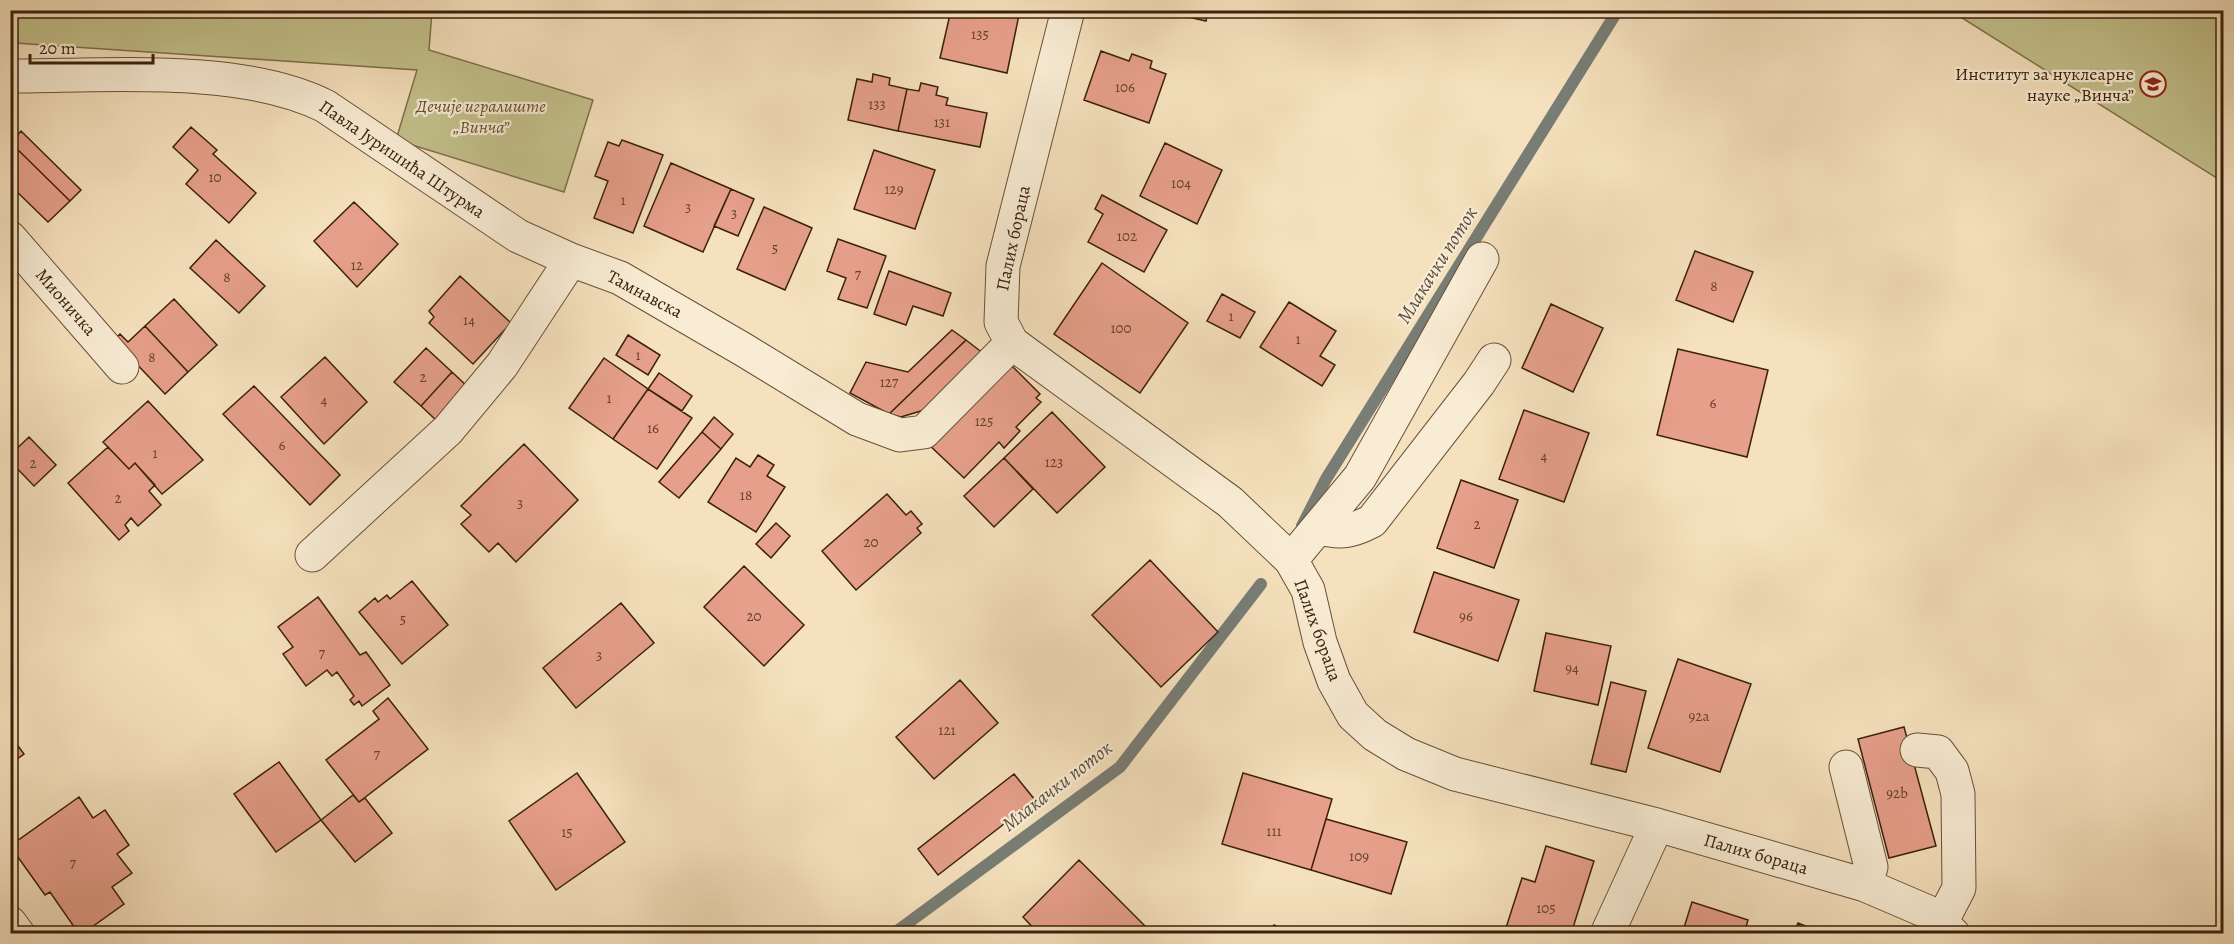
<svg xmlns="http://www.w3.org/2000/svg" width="2234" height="944" font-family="Alegreya,serif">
<rect width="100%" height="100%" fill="#f5e1bd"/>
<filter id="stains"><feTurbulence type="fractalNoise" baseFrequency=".00333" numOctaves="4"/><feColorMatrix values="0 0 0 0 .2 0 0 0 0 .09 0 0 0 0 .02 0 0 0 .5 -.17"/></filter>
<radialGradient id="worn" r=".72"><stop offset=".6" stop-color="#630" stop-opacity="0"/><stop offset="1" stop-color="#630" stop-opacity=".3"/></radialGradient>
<!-- green -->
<path fill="#c3c18c" stroke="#7f704c" stroke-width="1.5" d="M 18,11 L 432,11 L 429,50 L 593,100 L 564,192 L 396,140 L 417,70 L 15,43 Z
M 1951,11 L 2223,11 L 2223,173 L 2215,177 Z"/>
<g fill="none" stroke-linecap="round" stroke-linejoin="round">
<!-- stream -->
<path stroke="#787d75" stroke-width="12" d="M 1302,526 L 1326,479 L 1618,10
M 893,934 L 1120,767 L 1261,584"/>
</g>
<!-- building -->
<path fill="#e69f8a" stroke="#3b200b" stroke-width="1.5" d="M 951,10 L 1020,10 L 1007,73 L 940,58 Z
M 1158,10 L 1208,10 L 1206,21 Z
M 1101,51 L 1129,61 L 1132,54 L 1152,61 L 1150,68 L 1166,74 L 1149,123 L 1084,100 Z
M 873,74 L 890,78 L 889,85 L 907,89 L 898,131 L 848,120 L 857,79 L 872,82 Z
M 921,83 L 938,87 L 936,95 L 948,98 L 946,105 L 987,113 L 980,147 L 898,131 L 907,89 L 919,91 Z
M 191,127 L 217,150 L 213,154 L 256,193 L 229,223 L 186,184 L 198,170 L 173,147 Z
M 21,131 L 81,190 L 70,201 L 11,143 Z
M 622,140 L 663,155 L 633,233 L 594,218 L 608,181 L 595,176 L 608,142 L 619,146 Z
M 11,143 L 70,201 L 48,222 L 10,185 Z
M 1165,143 L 1222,170 L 1197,224 L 1140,196 Z
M 874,150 L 935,170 L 915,229 L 854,209 Z
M 671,163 L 731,189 L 703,252 L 644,226 Z
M 731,189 L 754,199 L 738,236 L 714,226 Z
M 1102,195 L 1167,230 L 1144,272 L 1088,242 L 1103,214 L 1095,209 Z
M 354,202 L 398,244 L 357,287 L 314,241 Z
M 764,207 L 812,228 L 785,290 L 737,269 Z
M 838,239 L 886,256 L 867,308 L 838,299 L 846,278 L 827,271 Z
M 216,240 L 265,286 L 239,313 L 190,268 Z
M 1695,251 L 1753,272 L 1733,322 L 1676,300 Z
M 1102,263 L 1188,323 L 1140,393 L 1054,334 Z
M 889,271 L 951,293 L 943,316 L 913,306 L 906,325 L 874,314 Z
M 460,276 L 511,323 L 473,364 L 429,323 L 434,317 L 429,311 Z
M 1222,294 L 1255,312 L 1240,338 L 1207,321 Z
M 174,299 L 217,345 L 188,372 L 145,326 Z
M 1289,302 L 1336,331 L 1320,356 L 1335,365 L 1322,386 L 1260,347 Z
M 1551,304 L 1603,328 L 1573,392 L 1522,368 Z
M 145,326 L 188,372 L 165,394 L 114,340 L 120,334 L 128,342 Z
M 952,330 L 966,340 L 889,414 L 850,393 L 866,362 L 908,372 Z
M 628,335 L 660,355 L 648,375 L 616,355 Z
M 966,340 L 984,354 L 924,410 L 901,417 L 889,414 Z
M 426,348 L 452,372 L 421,406 L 394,382 Z
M 1678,349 L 1768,370 L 1747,457 L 1657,435 Z
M 325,357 L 367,402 L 324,444 L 281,397 Z
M 604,358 L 648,389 L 613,439 L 569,408 Z
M 1006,360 L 1040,394 L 1036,398 L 1041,402 L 1016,427 L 1020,431 L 1004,448 L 999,442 L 964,478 L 926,442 Z
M 452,372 L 469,388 L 438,422 L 421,406 Z
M 659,373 L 692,396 L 682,411 L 648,389 Z
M 254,386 L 340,475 L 310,505 L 223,414 Z
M 648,389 L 692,418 L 657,469 L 613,439 Z
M 148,401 L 203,460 L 162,494 L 135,463 L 129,469 L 103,442 Z
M 1524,410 L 1589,433 L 1564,502 L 1499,479 Z
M 1052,412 L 1105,467 L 1057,513 L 1004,458 Z
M 714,417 L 733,434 L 721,449 L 702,432 Z
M 702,432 L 721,449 L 679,498 L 659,482 Z
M 29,437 L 56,465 L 34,486 L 10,461 L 10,455 Z
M 524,444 L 578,500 L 516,562 L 498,543 L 489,552 L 461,524 L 471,515 L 461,506 Z
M 108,447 L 129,469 L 135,463 L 155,485 L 149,491 L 161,505 L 138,526 L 131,518 L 125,525 L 129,531 L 119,540 L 68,483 Z
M 758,455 L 774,465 L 767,476 L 785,487 L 756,532 L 708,502 L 736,458 L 750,467 Z
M 1004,458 L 1033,489 L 994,527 L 964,496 Z
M 1461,480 L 1518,500 L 1494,568 L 1437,548 Z
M 887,494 L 906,515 L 911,511 L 922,524 L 917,528 L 921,533 L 856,590 L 822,551 Z
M 776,523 L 790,536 L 771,558 L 756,544 Z
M 1150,560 L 1218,632 L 1161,687 L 1092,615 Z
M 744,566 L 804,625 L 764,666 L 704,607 Z
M 1434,572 L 1519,600 L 1498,661 L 1414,632 Z
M 412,581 L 448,625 L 402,664 L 359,612 L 375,598 L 378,602 L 387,595 L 390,599 Z
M 318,597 L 360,655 L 366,652 L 390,685 L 362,706 L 359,701 L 354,705 L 350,700 L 354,696 L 337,672 L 332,676 L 327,670 L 306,686 L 283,654 L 293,647 L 278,627 Z
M 621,603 L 654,643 L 576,708 L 543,668 Z
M 1546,633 L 1611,646 L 1598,705 L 1534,691 Z
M 1678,659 L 1751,684 L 1720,772 L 1648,748 Z
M 960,680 L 998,723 L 934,779 L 896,737 Z
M 1611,682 L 1646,691 L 1626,772 L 1591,764 Z
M 388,698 L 428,749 L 359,802 L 326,760 L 379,719 L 373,711 Z
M 1904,727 L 1936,846 L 1889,858 L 1858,739 Z
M 10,735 L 24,754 L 10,764 Z
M 279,762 L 321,820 L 276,852 L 234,794 Z
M 577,773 L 625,842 L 556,890 L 509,821 Z
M 1243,773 L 1332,799 L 1311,870 L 1222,844 Z
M 1014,774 L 1035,800 L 938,875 L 918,849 Z
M 353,795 L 359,802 L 365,798 L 392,833 L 355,862 L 321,820 Z
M 79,797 L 93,818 L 105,810 L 129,845 L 117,854 L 132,873 L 112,887 L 124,904 L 82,934 L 79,934 L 50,892 L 45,895 L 10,846 Z
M 1326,819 L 1407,842 L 1391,894 L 1311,870 Z
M 1546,846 L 1594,861 L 1571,934 L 1504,934 L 1522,878 L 1535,882 Z
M 1079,860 L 1146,927 L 1140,934 L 1039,934 L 1023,917 Z
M 1692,902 L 1748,920 L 1744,934 L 1682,934 Z
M 1798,923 L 1825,934 L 1794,934 Z
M 1274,925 L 1288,934 L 1269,934 Z"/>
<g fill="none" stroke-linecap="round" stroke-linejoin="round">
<!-- minor casing -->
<g stroke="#6a5038" stroke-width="35">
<path id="minor" d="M 1068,10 L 1003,266 L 1001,322 L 1012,343 L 1230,502 L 1291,560 L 1308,590 L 1320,642 L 1334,681 L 1353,715 L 1375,735 L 1406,754 L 1455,774 L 1657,825 L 1865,885 L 1928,912 L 1953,934
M 10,76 C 104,76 242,64 325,106 L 518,236 L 571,260
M 10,238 L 122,367
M 1321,528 C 1341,534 1353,531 1372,521 L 1479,383 L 1494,360
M 312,555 L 448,430 L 502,365 L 571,260 L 620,278 L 744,350 L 857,419 L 900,435 L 924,432 L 1012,343
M 1291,560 L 1360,477 L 1482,259
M 1917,750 L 1938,752 L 1952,771 L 1958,794 L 1959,888 L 1942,921
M 1846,767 L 1871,867 L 1865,885
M 10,923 L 18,934
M 1607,934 L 1657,825"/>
</g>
<!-- minor -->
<use href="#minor" stroke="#f8ecd4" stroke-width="33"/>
</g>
<!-- icons -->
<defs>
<g id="university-ring" transform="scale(1.35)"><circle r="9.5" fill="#f8ecd4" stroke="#8f2418" stroke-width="1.5"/><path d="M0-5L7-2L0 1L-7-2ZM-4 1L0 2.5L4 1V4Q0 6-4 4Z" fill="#8f2418"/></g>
</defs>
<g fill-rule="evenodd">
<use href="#university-ring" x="2153" y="84"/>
</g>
<g text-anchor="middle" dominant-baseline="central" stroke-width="4.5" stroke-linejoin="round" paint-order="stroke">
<!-- number labels -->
<g font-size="15" fill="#66402b">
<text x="980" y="34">135</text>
<text x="1125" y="87">106</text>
<text x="877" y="104">133</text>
<text x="942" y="122">131</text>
<text x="215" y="177">10</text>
<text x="1181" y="183">104</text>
<text x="894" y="189">129</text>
<text x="623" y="200">1</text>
<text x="688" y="207">3</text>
<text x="734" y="213">3</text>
<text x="1127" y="236">102</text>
<text x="775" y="248">5</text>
<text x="357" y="265">12</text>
<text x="858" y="274">7</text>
<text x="227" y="277">8</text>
<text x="1714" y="286">8</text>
<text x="1231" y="316">1</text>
<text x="469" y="320">14</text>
<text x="1121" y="328">100</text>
<text x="1298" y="339">1</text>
<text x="638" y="355">1</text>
<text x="152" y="357">8</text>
<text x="423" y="377">2</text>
<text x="889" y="382">127</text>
<text x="609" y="398">1</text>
<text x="324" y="400">4</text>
<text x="1713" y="403">6</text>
<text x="984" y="421">125</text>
<text x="653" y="428">16</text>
<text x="282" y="445">6</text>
<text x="155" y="453">1</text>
<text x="1544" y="456">4</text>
<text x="1054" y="462">123</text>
<text x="33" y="463">2</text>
<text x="746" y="495">18</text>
<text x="118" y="498">2</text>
<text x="520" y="503">3</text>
<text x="1477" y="524">2</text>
<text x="871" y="542">20</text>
<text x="754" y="616">20</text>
<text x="1466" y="616">96</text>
<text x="403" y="619">5</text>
<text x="322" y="653">7</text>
<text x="599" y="655">3</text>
<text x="1572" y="668">94</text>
<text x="1699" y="716">92a</text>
<text x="947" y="730">121</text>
<text x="377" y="754">7</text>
<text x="1897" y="793">92b</text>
<text x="1274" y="831">111</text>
<text x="567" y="832">15</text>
<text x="1359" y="856">109</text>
<text x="73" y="863">7</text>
<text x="1546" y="908">105</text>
</g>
<!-- poi labels -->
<g font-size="18" fill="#3b200b" stroke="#f8ecd4" text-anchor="end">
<text x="2134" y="74">Институт за нуклеарне<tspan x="2134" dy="21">науке „Винча”</tspan></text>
</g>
<!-- park labels -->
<g font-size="18" font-style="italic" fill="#645032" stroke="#f8ecd4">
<text x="481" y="106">Дечије игралиште<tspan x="481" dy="21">„Винча”</tspan></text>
</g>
<!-- street labels -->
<g font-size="18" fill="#3b200b" stroke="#f8ecd4">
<text transform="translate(402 159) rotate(34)">Павла Јуришића Штурма</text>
<text transform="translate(1013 238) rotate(-78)">Палих бораца</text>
<text transform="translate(645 294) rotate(28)">Тамнавска</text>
<text transform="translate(66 302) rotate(49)">Мионичка</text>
<text transform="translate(1318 630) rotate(70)">Палих бораца</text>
<text transform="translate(1756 854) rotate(16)">Палих бораца</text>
</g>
<!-- water labels -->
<g font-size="20" font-style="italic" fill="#594e40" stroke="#f8ecd4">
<text transform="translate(1437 265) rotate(-58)">Млакачки поток</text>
<text transform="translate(1057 786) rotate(-38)">Млакачки поток</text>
</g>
</g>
<!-- margin -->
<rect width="2234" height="944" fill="none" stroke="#f5e1bd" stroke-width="36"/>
<rect x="12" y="12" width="2210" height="920" fill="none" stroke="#3b200b" stroke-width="3"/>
<rect x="18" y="18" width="2198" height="908" fill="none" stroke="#3b200b" stroke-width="1.5"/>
<!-- scale -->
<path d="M30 54v9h123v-9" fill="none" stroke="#3b200b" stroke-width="3"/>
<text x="39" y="54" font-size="18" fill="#3b200b" stroke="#f8ecd4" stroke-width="4.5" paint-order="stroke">20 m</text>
<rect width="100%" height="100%" filter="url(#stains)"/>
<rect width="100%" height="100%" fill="url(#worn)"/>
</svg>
